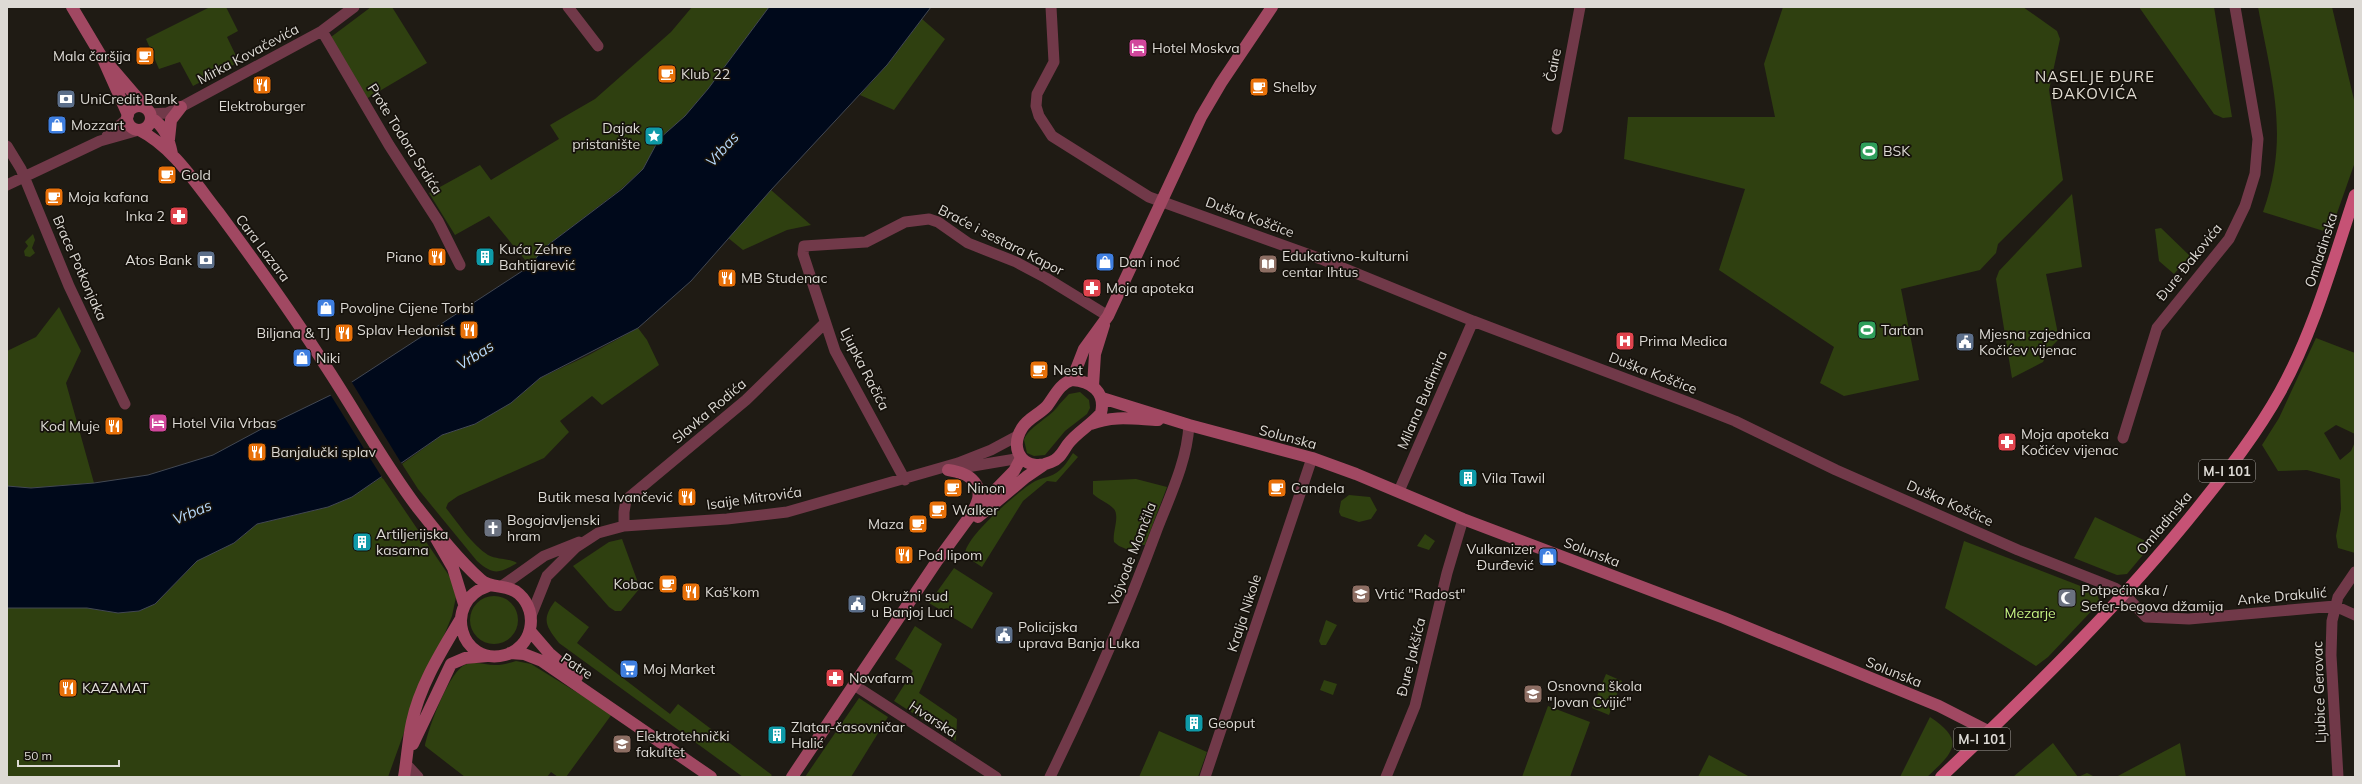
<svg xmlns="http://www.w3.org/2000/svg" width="2362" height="784" font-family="Mulish,sans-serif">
<rect width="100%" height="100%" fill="#1f1b14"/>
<!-- green -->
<path fill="#2f4010" d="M 210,7 L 226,7 L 238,31 L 227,37 L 239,62 L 193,86 L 180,62 L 159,69 L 146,39 Z
M 371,7 L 392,7 L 427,63 L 366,99 L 331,37 Z
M 692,7 L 769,7 L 708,89 L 685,116 L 659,139 L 643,169 L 621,189 L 544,248 L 530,266 L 489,216 L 455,235 L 429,193 L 480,165 L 491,180 L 559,139 L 550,125 L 595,99 L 671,32 Z
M 1783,7 L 2023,7 L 2057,31 L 2060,39 L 2049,90 L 2063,180 L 1998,244 L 1996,253 L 1980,270 L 1901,289 L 1919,380 L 1844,396 L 1820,383 L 1834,347 L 1719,270 L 1745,189 L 1624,159 L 1628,117 L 1775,117 L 1764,64 Z
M 2139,7 L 2214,7 L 2232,117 L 2223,118 L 2214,114 Z
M 2258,7 L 2332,7 L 2355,104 L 2355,162 L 2330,233 L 2263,212 C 2290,137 2272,82 2258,7 Z
M 922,19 L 945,39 L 894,110 L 860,95 L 887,65 Z
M 771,190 L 811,225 L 787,230 L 743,250 L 727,237 Z
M 2072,194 L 2082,267 L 2046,274 L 2059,339 L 2049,349 L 2043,362 L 2012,378 L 1996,279 L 1999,271 Z
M 2161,228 L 2190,256 L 2174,274 L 2159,261 L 2155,229 Z
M 33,234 L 35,240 L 32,248 L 35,253 L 30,257 L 25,256 L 24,251 L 28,246 L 25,242 Z
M 59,307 L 81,351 L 66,383 L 94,483 L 31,488 L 7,486 L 7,351 L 36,337 Z
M 638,328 L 647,340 L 659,365 L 602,405 L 592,396 L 560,421 L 569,432 L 544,458 L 458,496 L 448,503 L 446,508 C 458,523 472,545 488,555 C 498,560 508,558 517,563 C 499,574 493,575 477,561 L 418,489 L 402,464 L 442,435 L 475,424 L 511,403 L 540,378 L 587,356 Z
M 2316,338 L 2355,353 L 2355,434 L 2336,425 L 2324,433 L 2340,460 L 2351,451 L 2355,442 L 2355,553 L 2338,548 L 2336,536 L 2341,509 L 2340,479 L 2307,470 L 2278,471 L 2262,445 L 2279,418 Z
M 1080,392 L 1089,400 L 1090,408 L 1087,414 L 1065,431 L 1045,455 L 1034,456 L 1027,453 L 1024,440 C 1028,427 1050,418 1060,404 L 1053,411 L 1069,394 Z
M 1073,453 L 1078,457 L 1056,482 L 1047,481 L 1023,501 L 982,567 L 965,556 C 962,539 1018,492 1032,483 C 1041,477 1052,478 1060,470 C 1065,466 1069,459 1073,453 Z
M 382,477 L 452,580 L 456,597 L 452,616 L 406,727 L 388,777 L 7,777 L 7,608 L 87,608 L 118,613 L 139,611 L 155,604 L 197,561 L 234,543 L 257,524 L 328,507 L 352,497 Z
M 1136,479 L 1167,487 L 1145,545 L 1133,544 L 1131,551 L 1119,546 L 1114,542 C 1112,533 1120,517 1114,509 C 1109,503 1099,500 1093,494 L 1093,481 Z
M 1349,495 L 1370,497 L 1377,510 L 1371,519 L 1359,522 L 1341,516 L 1339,512 L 1341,501 Z
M 2095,517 L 2152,544 L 2127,574 L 2117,575 L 2074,558 Z
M 1425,534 L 1435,541 L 1429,550 L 1417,546 Z
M 622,539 L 640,588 L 621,611 L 615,611 L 609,607 L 573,566 L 609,542 Z
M 1964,541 L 2096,592 L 2100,602 L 2048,657 L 2036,666 L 1945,608 Z
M 954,568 L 993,593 L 972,629 L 929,603 Z
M470 620a24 24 0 1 1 48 0a24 24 0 1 1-48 0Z
M 555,601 L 589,627 L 577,643 L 670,714 L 678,704 L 772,775 L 770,777 L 743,777 L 559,643 C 546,626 541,620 555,601 Z
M 1326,620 L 1337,625 L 1326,645 L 1321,645 L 1319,641 Z
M 915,626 L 942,644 L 919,693 L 957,719 L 956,741 L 894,701 L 913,671 L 895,659 Z
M 516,661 L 531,664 L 612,714 L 566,777 L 558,777 L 551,772 L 547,777 L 465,777 L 425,746 C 428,729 450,668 467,664 C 476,661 486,665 495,665 C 502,665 509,663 516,661 Z
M 1606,674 L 1622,681 L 1609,715 L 1592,708 Z
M 1324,680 L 1337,684 L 1333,695 L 1320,690 Z
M 859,698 L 888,717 L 851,777 L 805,777 Z
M 1548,706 L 1590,722 L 1570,777 L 1522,777 Z
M 1930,717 C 1966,741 1954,752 1927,777 L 1900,777 Z
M 1159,731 L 1207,752 L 1198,777 L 1139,777 Z
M 2053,743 L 2078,777 L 2087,773 L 2095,777 L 2013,777 Z
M 2180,743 L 2186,777 L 2116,777 Z
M 1709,755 L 1750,777 L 1698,777 Z"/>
<!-- water -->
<path fill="#00091b" stroke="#424853" d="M 769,7 L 931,7 L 887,65 L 771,190 L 691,281 L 638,328 L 540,378 L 511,403 L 475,424 L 442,435 L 352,497 L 328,507 L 257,524 L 234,543 L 197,561 L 155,604 L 139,611 L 118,613 L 87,608 L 7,608 L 7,486 L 31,488 L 94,483 L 148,475 L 213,455 L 267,426 L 335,393 L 530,266 L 544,248 L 622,189 L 643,169 L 659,139 L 685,116 L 708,89 Z"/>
<!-- pier -->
<path fill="#1f1b14" d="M 351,381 L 403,466 L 383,479 L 330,394 Z"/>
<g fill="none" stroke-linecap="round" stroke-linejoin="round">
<!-- street -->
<path stroke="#713949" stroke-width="11" d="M 568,7 L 598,46
M 1051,7 L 1054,62 L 1037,94 L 1036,106 L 1039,116 L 1052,136 L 1149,197 L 1321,259 L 1473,321 L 1695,405 L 1735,421 L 1836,470 L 2018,550 L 2115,588 L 2124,594 L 2146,617 L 2189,619 L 2335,606 L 2355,615
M 322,31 L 389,145 L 438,221 L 460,265
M 150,114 L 167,113 L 181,107 L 322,31 L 354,7
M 1557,129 L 1580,7
M 107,136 L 127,119
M 7,146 L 21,169 L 69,286 L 125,404
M 7,185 L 100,141 L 139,130
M 2123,438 L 2157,328 L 2229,239 L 2245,206 L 2255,174 L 2258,139 L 2235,7
M 961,468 L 1021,458
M 905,480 L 835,351 L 803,254 L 804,246 L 866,242 L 905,222 L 929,219 L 938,222 L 968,243 L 1016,262 L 1046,278 L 1108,316
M 1399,491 L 1473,321
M 624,526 L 624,512 L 626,500 L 746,400 L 825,323
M 502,586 L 544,556 L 579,542
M 531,616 L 547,576 L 575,548 L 598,533 L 624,526 L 727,519 L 787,512 L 958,463 L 991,450 L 1019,435
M 854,685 L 996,777
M 406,764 L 418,777
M 1050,777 C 1089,697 1125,616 1156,532 C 1169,498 1187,462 1189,425
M 1205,777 L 1312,458
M 1386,777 L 1415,706 L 1447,573 L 1463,519
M 2338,777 L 2331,655 L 2332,621 L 2338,597 L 2355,572"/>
<!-- secondary -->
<path stroke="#a14862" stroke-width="12" d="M 72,7 L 103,59 L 128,115
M 110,66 L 146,108
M127 118a12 12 0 1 1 24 0a12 12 0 1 1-24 0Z
M 151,118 C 165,126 169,139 172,154
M 139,130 C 173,147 196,184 219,213 C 256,263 292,313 325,365 C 356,412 383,462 417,507 C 436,531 457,558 480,579 C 491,590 507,583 519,594 C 540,613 532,648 505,655 C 461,667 441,602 488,586
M 169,139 L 171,120 L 181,107
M 1072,380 L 1084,349 L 1108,316 L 1201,117 L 1221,83 L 1272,7
M 1072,380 C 1091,381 1106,392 1101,413 C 1091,425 1077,432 1068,444 C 1063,451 1060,459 1051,462 C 1027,473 1007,452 1022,428 C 1028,418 1040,414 1047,406 C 1054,397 1060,383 1072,380 Z
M 1093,386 L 1095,354 L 1104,325
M 1102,398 L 1189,425 L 1312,458 L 1356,474 L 1463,519 L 1724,618 L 1939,706 L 1990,732
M 1091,424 C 1113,415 1135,419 1158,420
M 948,470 C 971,473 987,486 974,509
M 978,517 L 1026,477 L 1045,464
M 434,535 L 453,568 L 464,604
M 530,631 L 549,653 L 577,677
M 510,653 L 524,654 L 542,661 L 711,777
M 413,744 L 451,664 L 465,658 L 487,656
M 404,777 C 407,759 408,740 412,722 C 420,685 441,652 460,620
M 792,777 L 937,561 L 970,516 L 1014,471 L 1021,458"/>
<!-- primary -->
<path stroke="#c65275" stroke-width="12" d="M 1941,777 C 2032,691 2122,603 2200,505 C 2229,469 2257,433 2280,392 C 2314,331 2333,261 2355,195"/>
</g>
<!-- icons -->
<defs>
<g id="hotel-square" transform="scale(1)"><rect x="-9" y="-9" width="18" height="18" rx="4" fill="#d1479c" stroke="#16120c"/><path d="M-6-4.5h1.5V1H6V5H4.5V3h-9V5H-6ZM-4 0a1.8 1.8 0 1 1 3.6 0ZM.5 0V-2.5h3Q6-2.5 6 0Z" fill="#fff"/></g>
<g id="cafe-square" transform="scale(1)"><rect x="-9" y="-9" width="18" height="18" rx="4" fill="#e8710a" stroke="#16120c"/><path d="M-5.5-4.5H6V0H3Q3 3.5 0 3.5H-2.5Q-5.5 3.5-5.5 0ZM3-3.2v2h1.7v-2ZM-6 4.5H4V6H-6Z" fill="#fff"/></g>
<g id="restaurant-square" transform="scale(1)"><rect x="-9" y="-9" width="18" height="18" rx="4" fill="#e8710a" stroke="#16120c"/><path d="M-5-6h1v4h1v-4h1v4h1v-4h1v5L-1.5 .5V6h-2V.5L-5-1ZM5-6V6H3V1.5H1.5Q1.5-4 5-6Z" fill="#fff"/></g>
<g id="bank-square" transform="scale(1)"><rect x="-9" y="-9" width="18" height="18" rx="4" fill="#5c6f8a" stroke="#16120c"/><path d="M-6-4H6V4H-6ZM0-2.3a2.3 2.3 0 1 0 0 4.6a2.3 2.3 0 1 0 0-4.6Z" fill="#fff"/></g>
<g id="shop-square" transform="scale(1)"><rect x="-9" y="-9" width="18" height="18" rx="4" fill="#3f7fe0" stroke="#16120c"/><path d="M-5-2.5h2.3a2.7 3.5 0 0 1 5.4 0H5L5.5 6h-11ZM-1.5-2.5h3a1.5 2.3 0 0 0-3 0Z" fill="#fff"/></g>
<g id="sight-square" transform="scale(1)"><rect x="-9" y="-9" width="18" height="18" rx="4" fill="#0f9aa8" stroke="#16120c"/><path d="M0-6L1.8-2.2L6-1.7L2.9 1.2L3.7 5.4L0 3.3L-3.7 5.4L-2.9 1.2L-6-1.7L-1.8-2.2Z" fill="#fff"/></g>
<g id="stadium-square" transform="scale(1)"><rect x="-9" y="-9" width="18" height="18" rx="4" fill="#2e9e5b" stroke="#16120c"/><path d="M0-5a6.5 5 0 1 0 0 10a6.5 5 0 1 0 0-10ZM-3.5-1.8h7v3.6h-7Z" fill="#fff"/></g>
<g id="pharmacy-square" transform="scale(1)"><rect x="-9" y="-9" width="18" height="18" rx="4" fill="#e0444e" stroke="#16120c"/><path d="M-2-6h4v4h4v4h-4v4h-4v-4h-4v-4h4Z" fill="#fff"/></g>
<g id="building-square" transform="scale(1)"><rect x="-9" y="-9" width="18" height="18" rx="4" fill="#0f9aa8" stroke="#16120c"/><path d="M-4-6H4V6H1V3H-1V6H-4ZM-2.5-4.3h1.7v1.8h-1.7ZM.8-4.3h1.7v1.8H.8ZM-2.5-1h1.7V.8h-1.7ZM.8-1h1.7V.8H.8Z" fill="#fff"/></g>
<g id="library-square" transform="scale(1)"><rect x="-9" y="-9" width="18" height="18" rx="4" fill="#8d6e63" stroke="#16120c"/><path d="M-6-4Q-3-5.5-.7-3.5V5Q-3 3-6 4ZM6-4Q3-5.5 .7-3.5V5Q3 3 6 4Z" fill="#fff"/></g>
<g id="hospital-square" transform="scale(1)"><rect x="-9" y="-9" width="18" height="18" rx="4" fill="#e0444e" stroke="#16120c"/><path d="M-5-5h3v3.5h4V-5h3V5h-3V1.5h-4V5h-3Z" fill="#fff"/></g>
<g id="civic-square" transform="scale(1)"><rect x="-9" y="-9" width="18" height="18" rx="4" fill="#5c6f8a" stroke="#16120c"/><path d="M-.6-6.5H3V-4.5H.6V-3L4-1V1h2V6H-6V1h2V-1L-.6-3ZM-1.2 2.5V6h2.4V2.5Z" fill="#fff"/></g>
<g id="church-square" transform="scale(1)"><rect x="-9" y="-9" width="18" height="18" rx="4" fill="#6b7280" stroke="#16120c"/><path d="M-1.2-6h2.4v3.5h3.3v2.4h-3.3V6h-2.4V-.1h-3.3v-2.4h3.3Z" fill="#fff"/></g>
<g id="school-square" transform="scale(1)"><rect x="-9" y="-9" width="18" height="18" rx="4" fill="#8d6e63" stroke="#16120c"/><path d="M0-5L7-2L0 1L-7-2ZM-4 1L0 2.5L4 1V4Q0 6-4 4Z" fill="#fff"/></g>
<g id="mosque-square" transform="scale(1)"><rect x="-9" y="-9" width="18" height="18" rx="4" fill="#6b7280" stroke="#16120c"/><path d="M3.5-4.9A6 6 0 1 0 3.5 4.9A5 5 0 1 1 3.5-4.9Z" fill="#fff"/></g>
<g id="supermarket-square" transform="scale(1)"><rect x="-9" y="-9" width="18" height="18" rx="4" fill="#3f7fe0" stroke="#16120c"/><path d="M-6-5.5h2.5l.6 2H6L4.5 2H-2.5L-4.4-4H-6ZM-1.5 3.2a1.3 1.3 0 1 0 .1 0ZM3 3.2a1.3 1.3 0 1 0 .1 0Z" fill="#fff"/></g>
<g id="university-square" transform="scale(1)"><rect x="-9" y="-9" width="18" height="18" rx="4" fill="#8d6e63" stroke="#16120c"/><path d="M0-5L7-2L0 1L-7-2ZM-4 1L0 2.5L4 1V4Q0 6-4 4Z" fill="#fff"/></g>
</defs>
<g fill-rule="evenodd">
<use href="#hotel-square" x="1138" y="48"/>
<use href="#cafe-square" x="145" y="56"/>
<use href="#cafe-square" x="667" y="74"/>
<use href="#restaurant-square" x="262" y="85"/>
<use href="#cafe-square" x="1259" y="87"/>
<use href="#bank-square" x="66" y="99"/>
<use href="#shop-square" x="57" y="125"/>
<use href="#sight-square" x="654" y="136"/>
<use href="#stadium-square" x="1869" y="151"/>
<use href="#cafe-square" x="167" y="175"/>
<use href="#cafe-square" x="54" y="197"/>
<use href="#pharmacy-square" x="179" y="216"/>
<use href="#restaurant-square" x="437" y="257"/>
<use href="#building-square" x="485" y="257"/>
<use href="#bank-square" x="206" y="260"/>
<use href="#shop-square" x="1105" y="262"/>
<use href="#library-square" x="1268" y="264"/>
<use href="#restaurant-square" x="727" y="278"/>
<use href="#pharmacy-square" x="1092" y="288"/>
<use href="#shop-square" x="326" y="308"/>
<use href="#restaurant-square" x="469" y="330"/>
<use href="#stadium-square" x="1867" y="330"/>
<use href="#restaurant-square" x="344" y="333"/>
<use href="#hospital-square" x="1625" y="341"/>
<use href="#civic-square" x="1965" y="342"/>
<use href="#shop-square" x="302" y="358"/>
<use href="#cafe-square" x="1039" y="370"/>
<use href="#hotel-square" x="158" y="423"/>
<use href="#restaurant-square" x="114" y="426"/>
<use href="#pharmacy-square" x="2007" y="442"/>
<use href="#restaurant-square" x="257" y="452"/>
<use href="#building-square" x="1468" y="478"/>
<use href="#cafe-square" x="953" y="488"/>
<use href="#cafe-square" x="1277" y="488"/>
<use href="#restaurant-square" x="687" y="497"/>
<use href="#cafe-square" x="938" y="510"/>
<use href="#cafe-square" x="918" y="524"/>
<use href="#church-square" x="493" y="528"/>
<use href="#building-square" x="362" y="542"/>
<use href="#restaurant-square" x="904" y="555"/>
<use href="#shop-square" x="1548" y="557"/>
<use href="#cafe-square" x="668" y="584"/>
<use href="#restaurant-square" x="691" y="592"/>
<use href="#school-square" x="1361" y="594"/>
<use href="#mosque-square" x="2067" y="598"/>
<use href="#civic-square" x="857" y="604"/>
<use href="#civic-square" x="1004" y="635"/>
<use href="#supermarket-square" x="629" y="669"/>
<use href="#pharmacy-square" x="835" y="678"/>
<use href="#restaurant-square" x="68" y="688"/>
<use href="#school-square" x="1533" y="694"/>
<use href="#building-square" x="1194" y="723"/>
<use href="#building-square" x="777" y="735"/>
<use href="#university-square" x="622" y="744"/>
</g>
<g text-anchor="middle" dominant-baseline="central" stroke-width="3.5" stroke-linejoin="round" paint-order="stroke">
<!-- shield labels -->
<g fill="#16120c" stroke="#a19e99" stroke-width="1">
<rect x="2199" y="460" width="56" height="22" rx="3"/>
<rect x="1954" y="728" width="56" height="22" rx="3"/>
</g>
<g font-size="13" font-weight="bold" fill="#dddad5">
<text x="2227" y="471">M-I 101</text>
<text x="1982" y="739">M-I 101</text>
</g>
<!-- poi labels -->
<g font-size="14" fill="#dddad5" stroke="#16120c" text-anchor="start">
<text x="1152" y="48">Hotel Moskva</text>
<text x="131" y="56" text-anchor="end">Mala čaršija</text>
<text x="681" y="74">Klub 22</text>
<text x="1273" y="87">Shelby</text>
<text x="80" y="99">UniCredit Bank</text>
<text x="262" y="106" text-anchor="middle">Elektroburger</text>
<text x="71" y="125">Mozzart</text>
<text x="640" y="128" text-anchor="end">Dajak<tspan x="640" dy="16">pristanište</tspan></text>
<text x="1883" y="151">BSK</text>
<text x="181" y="175">Gold</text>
<text x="68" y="197">Moja kafana</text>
<text x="165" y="216" text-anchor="end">Inka 2</text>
<text x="499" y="249">Kuća Zehre<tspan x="499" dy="16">Bahtijarević</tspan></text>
<text x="1282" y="256">Edukativno-kulturni<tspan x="1282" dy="16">centar Ihtus</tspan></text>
<text x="423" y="257" text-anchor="end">Piano</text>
<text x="192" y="260" text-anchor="end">Atos Bank</text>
<text x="1119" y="262">Dan i noć</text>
<text x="741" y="278">MB Studenac</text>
<text x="1106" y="288">Moja apoteka</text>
<text x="340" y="308">Povoljne Cijene Torbi</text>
<text x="455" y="330" text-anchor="end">Splav Hedonist</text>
<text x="1881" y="330">Tartan</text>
<text x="330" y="333" text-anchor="end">Biljana &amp; TJ</text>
<text x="1979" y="334">Mjesna zajednica<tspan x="1979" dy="16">Kočićev vijenac</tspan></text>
<text x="1639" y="341">Prima Medica</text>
<text x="316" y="358">Niki</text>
<text x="1053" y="370">Nest</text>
<text x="172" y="423">Hotel Vila Vrbas</text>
<text x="100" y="426" text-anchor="end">Kod Muje</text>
<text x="2021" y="434">Moja apoteka<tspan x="2021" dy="16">Kočićev vijenac</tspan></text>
<text x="271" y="452">Banjalučki splav</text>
<text x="1482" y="478">Vila Tawil</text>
<text x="967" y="488">Ninon</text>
<text x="1291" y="488">Candela</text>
<text x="673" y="497" text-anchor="end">Butik mesa Ivančević</text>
<text x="952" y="510">Walker</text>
<text x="507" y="520">Bogojavljenski<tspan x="507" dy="16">hram</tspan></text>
<text x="904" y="524" text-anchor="end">Maza</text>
<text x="376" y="534">Artiljerijska<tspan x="376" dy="16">kasarna</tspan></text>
<text x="1534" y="549" text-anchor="end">Vulkanizer<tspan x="1534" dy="16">Đurđević</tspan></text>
<text x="918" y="555">Pod lipom</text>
<text x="654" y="584" text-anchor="end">Kobac</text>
<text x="2081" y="590">Potpećinska /<tspan x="2081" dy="16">Sefer-begova džamija</tspan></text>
<text x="705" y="592">Kaš'kom</text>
<text x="1375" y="594">Vrtić "Radost"</text>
<text x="871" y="596">Okružni sud<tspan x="871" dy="16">u Banjoj Luci</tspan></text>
<text x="1018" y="627">Policijska<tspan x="1018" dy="16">uprava Banja Luka</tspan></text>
<text x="643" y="669">Moj Market</text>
<text x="849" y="678">Novafarm</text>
<text x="1547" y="686">Osnovna škola<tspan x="1547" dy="16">"Jovan Cvijić"</tspan></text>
<text x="82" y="688">KAZAMAT</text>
<text x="1208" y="723">Geoput</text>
<text x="791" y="727">Zlatar-časovničar<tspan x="791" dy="16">Halić</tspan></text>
<text x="636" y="736">Elektrotehnički<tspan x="636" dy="16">fakultet</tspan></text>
</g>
<!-- street labels -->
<g font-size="14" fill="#dddad5" stroke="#16120c">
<text transform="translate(248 54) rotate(-28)">Mirka Kovačevića</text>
<text transform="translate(1553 65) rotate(-79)">Čaire</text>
<text transform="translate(405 139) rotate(58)">Prote Todora Srdića</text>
<text transform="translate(1250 217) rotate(20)">Duška Koščice</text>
<text transform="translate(1001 240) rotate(27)">Braće i sestara Kapor</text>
<text transform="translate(263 248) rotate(53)">Cara Lazara</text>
<text transform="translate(2321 250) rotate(-72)">Omladinska</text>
<text transform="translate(2189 262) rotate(-51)">Đure Đakovića</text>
<text transform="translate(80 268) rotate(66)">Brace Potkonjaka</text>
<text transform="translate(865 369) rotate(63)">Ljupka Račića</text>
<text transform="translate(1653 373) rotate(21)">Duška Koščice</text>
<text transform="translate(1422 400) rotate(-67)">Milana Budimira</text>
<text transform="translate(709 411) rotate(-40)">Slavka Rodića</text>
<text transform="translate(1288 437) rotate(15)">Solunska</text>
<text transform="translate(754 498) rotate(-8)">Isaije Mitrovića</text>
<text transform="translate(1950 503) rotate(24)">Duška Koščice</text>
<text transform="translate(2164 523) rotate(-50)">Omladinska</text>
<text transform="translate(1592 552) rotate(21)">Solunska</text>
<text transform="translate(1132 554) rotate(-69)">Vojvode Momčila</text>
<text transform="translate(2282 596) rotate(-5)">Anke Drakulić</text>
<text transform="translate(1244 613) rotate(-72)">Kralja Nikole</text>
<text transform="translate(1411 657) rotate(-76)">Đure Jakšića</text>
<text transform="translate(577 666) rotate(34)">Patre</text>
<text transform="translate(1894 672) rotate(22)">Solunska</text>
<text transform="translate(2319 692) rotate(-92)">Ljubice Gerovac</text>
<text transform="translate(933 719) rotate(33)">Hvarska</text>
</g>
<!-- park labels -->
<g font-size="14" fill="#c6f483" stroke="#16120c">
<text x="2030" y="613">Mezarje</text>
</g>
<!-- neighbourhood labels -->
<g font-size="15" letter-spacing="1" fill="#e3ded4" stroke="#16120c">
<text x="2095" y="76">NASELJE ĐURE<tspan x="2095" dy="17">ĐAKOVIĆA</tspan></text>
</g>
<!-- water labels -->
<g font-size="15" font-style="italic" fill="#b8dafc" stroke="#16120c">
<text transform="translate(722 149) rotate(-48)">Vrbas</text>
<text transform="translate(475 355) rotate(-32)">Vrbas</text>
<text transform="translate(192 512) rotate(-23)">Vrbas</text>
</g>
</g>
<!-- border -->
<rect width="2362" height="784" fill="none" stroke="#dddad5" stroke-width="16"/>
<!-- scale -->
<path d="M18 760v6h101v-6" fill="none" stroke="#dddad5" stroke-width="2"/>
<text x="24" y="760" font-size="12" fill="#dddad5" stroke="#16120c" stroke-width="3" paint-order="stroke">50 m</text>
</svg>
